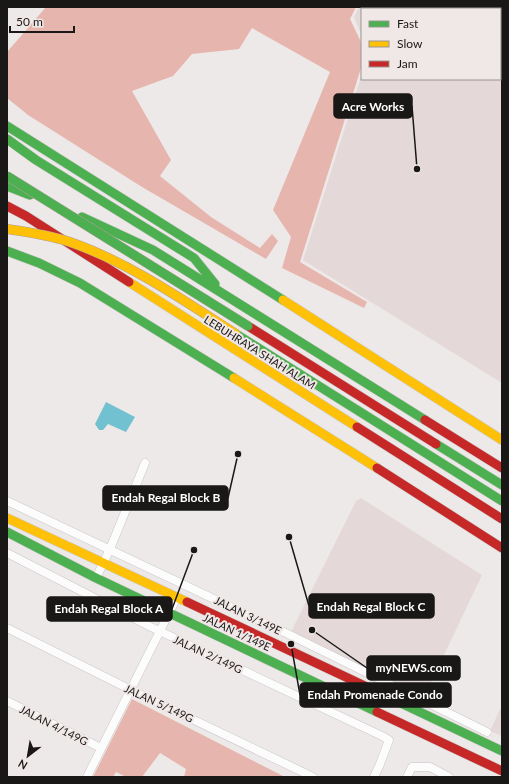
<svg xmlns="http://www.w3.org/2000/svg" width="509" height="784" font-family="Lato,sans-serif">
<rect width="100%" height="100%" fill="#eee9e9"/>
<!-- built -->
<path fill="#e4d9d8" d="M 359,7 L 412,7 L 418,9 L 362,9 L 362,37 L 354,17 Z
M 500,38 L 502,39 L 502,383 L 303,260 L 362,74 L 362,79 L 500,79 Z
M 361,498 L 482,575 L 424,697 L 291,632 L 356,501 Z
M 502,705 L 502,736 L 490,731 Z"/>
<!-- forest -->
<path fill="#e6b6ae" d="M 46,7 L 356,7 L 350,19 L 362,44 L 362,65 L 300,262 L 367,302 L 364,308 L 282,268 L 291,237 L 273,210 L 330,72 L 252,28 L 239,49 L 192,54 L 173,76 L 132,91 L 171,160 L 160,176 L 211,217 L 260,248 L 272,234 L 278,241 L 266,259 L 142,187 L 28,115 L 7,98 L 7,52 Z
M 420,7 L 502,7 L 502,35 L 500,35 L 500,9 L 426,9 Z
M 132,699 L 285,777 L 184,777 L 186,769 L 160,753 L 142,777 L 126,777 L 116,772 L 113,777 L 93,777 Z"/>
<!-- water -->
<path fill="#72c1d0" d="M 106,402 L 135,417 L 126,432 L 108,424 L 103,430 L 99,430 L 95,424 Z"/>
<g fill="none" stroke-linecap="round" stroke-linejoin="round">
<!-- street casing -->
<g stroke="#cac6c6" stroke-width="9">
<path id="street" d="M 7,501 L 288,634 L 487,732
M 7,553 L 151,627 L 382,736 L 389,740 L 380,764 L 374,777
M 96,578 L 110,549 L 145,463
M 7,628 L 121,685 L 313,777
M 7,701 L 101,748
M 87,777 L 177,597
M 407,777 L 412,767 L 430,767 L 449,777"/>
</g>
<!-- fast casing -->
<g stroke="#cac6c6" stroke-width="10">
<path id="fast" d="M 7,126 L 283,300
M 7,139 L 36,160 L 194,258 L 215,284
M 7,186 L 30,195
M 82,217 L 153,250 L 425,420
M 7,251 L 39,263 L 80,283 L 234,378
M 236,334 L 502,501
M 436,444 L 502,485
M 7,532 L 96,578 L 377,712
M 386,696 L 502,751"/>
</g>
<!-- slow casing -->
<g stroke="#cac6c6" stroke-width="10">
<path id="slow" d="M 129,282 L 357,427
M 283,300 L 502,440
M 234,378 L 377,468
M 7,518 L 187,602"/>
</g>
<!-- jam casing -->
<g stroke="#cac6c6" stroke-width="10">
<path id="jam" d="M 7,206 L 26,216 L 129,282
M 248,326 L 436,444
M 425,420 L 502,468
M 357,427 L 502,519
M 377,468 L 502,548
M 187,602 L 386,696
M 377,712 L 502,771"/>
</g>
<!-- street -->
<use href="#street" stroke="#fcfcfc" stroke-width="8"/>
<!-- fast -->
<use href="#fast" stroke="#4caf50" stroke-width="9"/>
<!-- slow -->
<use href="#slow" stroke="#ffc107" stroke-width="9"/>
<!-- jam -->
<use href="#jam" stroke="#c62828" stroke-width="9"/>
<!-- fast-bridge casing -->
<g stroke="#b0a09d" stroke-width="10" stroke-linecap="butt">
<path id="fast-bridge" d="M 7,176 L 248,326"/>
</g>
<!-- slow-bridge casing -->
<g stroke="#b0a09d" stroke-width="10" stroke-linecap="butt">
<path id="slow-bridge" d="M 7,229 C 28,232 49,235 70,242 C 130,263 183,300 236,334"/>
</g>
<!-- fast-bridge -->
<use href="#fast-bridge" stroke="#4caf50" stroke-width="9"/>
<!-- slow-bridge -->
<use href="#slow-bridge" stroke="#ffc107" stroke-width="9"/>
</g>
<g text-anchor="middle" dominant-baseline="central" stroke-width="4" stroke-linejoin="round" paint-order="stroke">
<!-- street labels -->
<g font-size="11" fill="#1a1817" stroke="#f0e8e7">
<text transform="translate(260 352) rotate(32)">LEBUHRAYA SHAH ALAM</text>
<text transform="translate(248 615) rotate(26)">JALAN 3/149E</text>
<text transform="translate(237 632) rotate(25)">JALAN 1/149E</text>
<text transform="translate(208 654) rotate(25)">JALAN 2/149G</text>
<text transform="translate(159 703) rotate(25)">JALAN 5/149G</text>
<text transform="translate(54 725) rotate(27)">JALAN 4/149G</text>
</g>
</g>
<!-- callouts -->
<path fill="none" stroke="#1a1817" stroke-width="1.5" d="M417 169L412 106M238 454L228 498M289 537L309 606M194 550L172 609M312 630L367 668M291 644L300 695"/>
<g fill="#1a1817" stroke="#f0e8e7" stroke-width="1.5">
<circle cx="417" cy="169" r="4"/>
<circle cx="238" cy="454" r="4"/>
<circle cx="289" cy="537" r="4"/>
<circle cx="194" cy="550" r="4"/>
<circle cx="312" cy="630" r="4"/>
<circle cx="291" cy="644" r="4"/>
</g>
<g fill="#1a1817" stroke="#1a1817" stroke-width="1.5">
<rect x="334" y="94" width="78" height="24" rx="4"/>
<rect x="103" y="486" width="125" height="24" rx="4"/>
<rect x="309" y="594" width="125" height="24" rx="4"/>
<rect x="47" y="597" width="125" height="24" rx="4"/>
<rect x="367" y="656" width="93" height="24" rx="4"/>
<rect x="300" y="683" width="151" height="24" rx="4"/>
</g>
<g font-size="12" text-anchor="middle" font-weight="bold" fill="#fff">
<text x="373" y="111">Acre Works</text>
<text x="166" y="502">Endah Regal Block B</text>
<text x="371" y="611">Endah Regal Block C</text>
<text x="109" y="613">Endah Regal Block A</text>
<text x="414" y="672">myNEWS.com</text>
<text x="375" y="699">Endah Promenade Condo</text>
</g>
<!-- border -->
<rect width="509" height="784" fill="none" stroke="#1a1817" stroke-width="16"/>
<!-- legend -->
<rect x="361" y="8" width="140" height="72" fill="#f0e8e7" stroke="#9a9594"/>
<rect x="369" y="21" width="20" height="6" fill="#4caf50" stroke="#9a9594"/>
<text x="397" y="28" font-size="12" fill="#1a1817">Fast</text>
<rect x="369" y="41" width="20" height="6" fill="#ffc107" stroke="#9a9594"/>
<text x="397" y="48" font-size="12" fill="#1a1817">Slow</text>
<rect x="369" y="61" width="20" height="6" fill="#c62828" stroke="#9a9594"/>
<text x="397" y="68" font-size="12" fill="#1a1817">Jam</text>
<!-- north arrow -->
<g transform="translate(28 756) rotate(211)" stroke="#f0e8e7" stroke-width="3" paint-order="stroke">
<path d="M0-3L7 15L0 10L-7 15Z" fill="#1a1817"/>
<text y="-6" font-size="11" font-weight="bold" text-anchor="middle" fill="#1a1817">N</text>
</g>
<!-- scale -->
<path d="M10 26v6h64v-6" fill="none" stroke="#1a1817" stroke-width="2"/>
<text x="16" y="26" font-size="12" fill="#1a1817" stroke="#f0e8e7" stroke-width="3" paint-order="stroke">50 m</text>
</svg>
